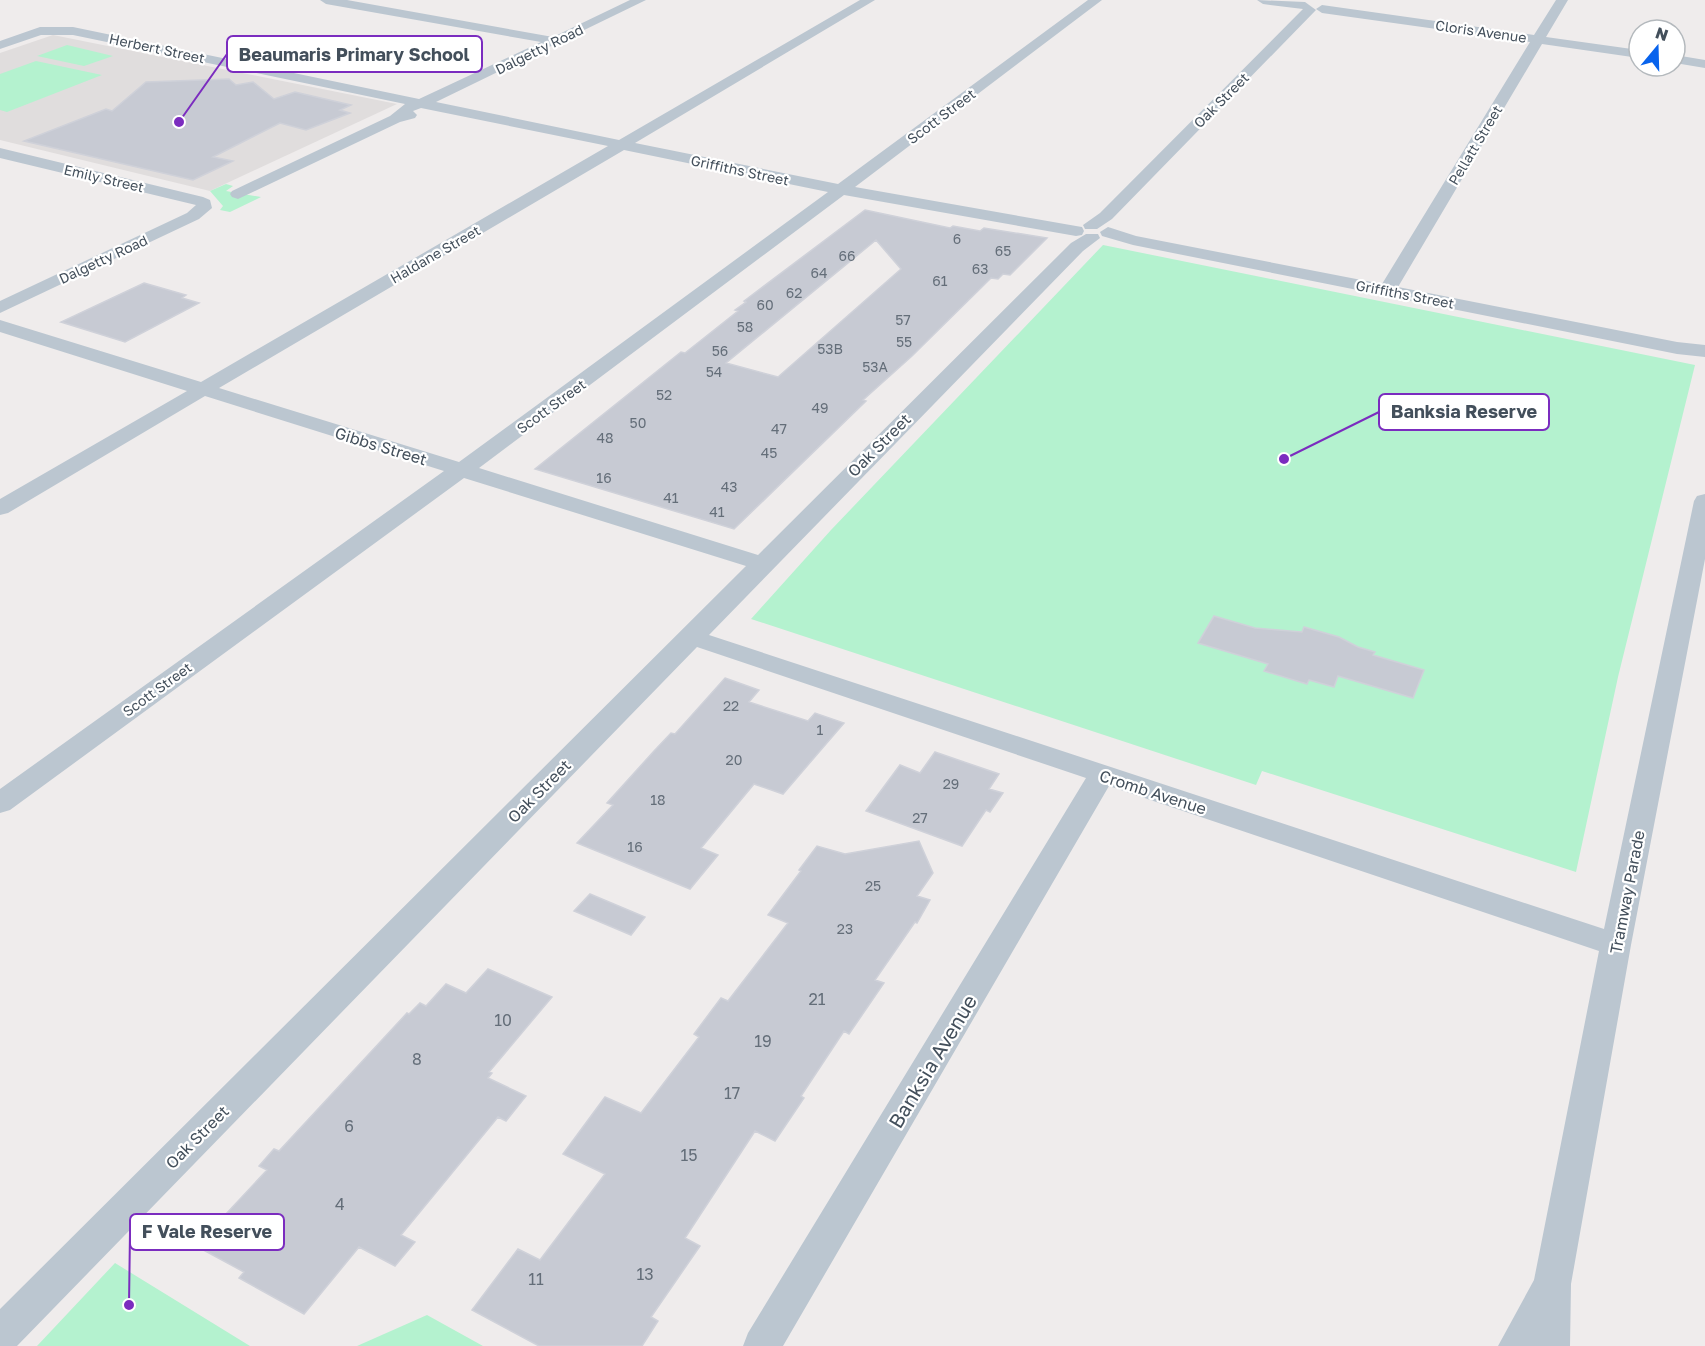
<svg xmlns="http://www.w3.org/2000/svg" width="1705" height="1346" font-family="'Golos Text',sans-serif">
<rect width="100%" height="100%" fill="#efecec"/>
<!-- education -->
<path fill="#e0dddd" d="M 53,35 L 397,104 L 210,191 L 0,140 L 0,53 Z"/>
<!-- green -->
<path fill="#b4f2cf" d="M 67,45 L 113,56 L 84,66 L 37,56 Z
M 36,61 L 102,75 L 7,112 L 0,110 L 0,74 Z
M 226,184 L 233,186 L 226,191 L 261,197 L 230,212 L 220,210 L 223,206 L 210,191 Z
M 1103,245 L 1695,365 L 1618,677 L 1576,872 L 1262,771 L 1256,785 L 751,619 L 831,530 Z
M 115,1263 L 250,1346 L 37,1346 Z
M 427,1315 L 483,1346 L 357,1346 Z"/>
<!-- building -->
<path fill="#c7cad3" stroke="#cfd1d9" stroke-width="1.5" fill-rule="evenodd" d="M 229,79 L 236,85 L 253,82 L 274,99 L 295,92 L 351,105 L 340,110 L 350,113 L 306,130 L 280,123 L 213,157 L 233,161 L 193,180 L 24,141 L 106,109 L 112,111 L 146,82 Z
M 865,210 L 950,228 L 953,226 L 980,231 L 984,228 L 1047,238 L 1010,275 L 1003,274 L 998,279 L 991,278 L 912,356 L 863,400 L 866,401 L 734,529 L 535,469 L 681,352 L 685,353 L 738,311 L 735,310 L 746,302 L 744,301 ZM 876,240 L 901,269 L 778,377 L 726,363 Z
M 144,283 L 186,295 L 182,298 L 199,303 L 125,342 L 61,322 Z
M 1214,616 L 1255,628 L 1302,632 L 1304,627 L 1339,637 L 1358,647 L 1375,652 L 1373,655 L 1424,670 L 1413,698 L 1338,676 L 1334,687 L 1309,680 L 1307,684 L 1264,671 L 1268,664 L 1198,643 Z
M 725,678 L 759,690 L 749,702 L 808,721 L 815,713 L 844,723 L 783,794 L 754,784 L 701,848 L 718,855 L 690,889 L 577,843 L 613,805 L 607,803 L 654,751 L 671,733 L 675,734 Z
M 935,752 L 999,774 L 989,789 L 1003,793 L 990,812 L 986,810 L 962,846 L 866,811 L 900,765 L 920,773 Z
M 919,841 L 933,873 L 917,896 L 930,900 L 917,923 L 915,922 L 875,980 L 884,983 L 849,1034 L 844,1031 L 801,1096 L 804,1098 L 775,1141 L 755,1131 L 685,1238 L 700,1246 L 651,1317 L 658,1321 L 642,1346 L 539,1346 L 472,1310 L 518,1249 L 540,1260 L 605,1174 L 563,1154 L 605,1097 L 641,1113 L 699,1037 L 694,1034 L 721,998 L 728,1001 L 788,923 L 768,915 L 801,871 L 799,870 L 817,846 L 845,854 Z
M 590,894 L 645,917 L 631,935 L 574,911 Z
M 488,969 L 552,997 L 489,1072 L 492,1073 L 488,1078 L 526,1096 L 506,1121 L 498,1117 L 401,1235 L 415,1242 L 395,1266 L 359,1247 L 304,1314 L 239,1278 L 244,1272 L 196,1246 L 267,1170 L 259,1166 L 274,1149 L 279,1151 L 407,1013 L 409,1014 L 420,1003 L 426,1006 L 446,984 L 466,993 Z"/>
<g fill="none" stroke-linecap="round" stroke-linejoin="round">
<!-- minor -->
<path fill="#bbc6d0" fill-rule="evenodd" d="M 320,0 L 347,0 L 553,37 L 630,0 L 646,0 L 436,102 L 619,140 L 860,0 L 875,0 L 635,143 L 838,184 L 1088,0 L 1102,0 L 855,187 L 1076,226 L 1082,227 L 1084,231 L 1082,235 L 1076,236 L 844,195 L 479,468 L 758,555 L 1071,243 L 1086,234 L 1098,234 L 1100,238 L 1083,251 L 709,635 L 1604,929 L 1694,501 L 1697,496 L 1705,494 L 1705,559 L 1631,945 L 1571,1284 L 1570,1346 L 1498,1346 L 1534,1280 L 1599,951 L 1109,786 L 783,1346 L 743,1346 L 748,1333 L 1086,778 L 697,647 L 17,1346 L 0,1346 L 0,1309 L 746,566 L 464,478 L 10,810 L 0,813 L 0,789 L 444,471 L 205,396 L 8,513 L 0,515 L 0,499 L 187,391 L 0,332 L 0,320 L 201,382 L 608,146 L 421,108 L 413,111 L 417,115 L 415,118 L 400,122 L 238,199 L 232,197 L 230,194 L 232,191 L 390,116 L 405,104 L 73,35 L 41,35 L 0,49 L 0,41 L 40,27 L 73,27 L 419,99 L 541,42 L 326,4 ZM 624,150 L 828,192 L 459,462 L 219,388 Z
M 1257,0 L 1305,2 L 1316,10 L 1112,219 L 1097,229 L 1085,229 L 1083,225 L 1100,213 L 1303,9 L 1263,4 Z
M 1556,0 L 1568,0 L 1546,37 L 1639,50 L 1639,58 L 1542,44 L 1398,287 L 1677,342 L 1705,345 L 1705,357 L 1677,354 L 1133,245 L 1102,236 L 1100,232 L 1108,227 L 1136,236 L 1382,284 L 1530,42 L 1322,13 L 1316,9 L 1322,5 L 1534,35 Z
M 1675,55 L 1705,60 L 1705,68 L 1675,63 Z
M 0,148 L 203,197 L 210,200 L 212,208 L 199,219 L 0,313 L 0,301 L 187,213 L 196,205 L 0,158 Z"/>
</g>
<g text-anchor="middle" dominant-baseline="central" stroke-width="4.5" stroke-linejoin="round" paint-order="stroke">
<!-- far-street labels -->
<g font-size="14" fill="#434f5b" stroke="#fff">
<text transform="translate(1481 31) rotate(8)">Cloris Avenue</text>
<text transform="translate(157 48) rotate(12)">Herbert Street</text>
<text transform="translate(539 49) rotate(-26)">Dalgetty Road</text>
<text transform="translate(1221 100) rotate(-45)">Oak Street</text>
<text transform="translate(941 116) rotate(-37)">Scott Street</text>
<text transform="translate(1475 145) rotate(-59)">Pellatt Street</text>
<text transform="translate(740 170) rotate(12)">Griffiths Street</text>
<text transform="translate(104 178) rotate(13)">Emily Street</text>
<text transform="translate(435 254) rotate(-30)">Haldane Street</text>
<text transform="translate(103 259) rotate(-25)">Dalgetty Road</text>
<text transform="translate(1405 294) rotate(11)">Griffiths Street</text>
<text transform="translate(551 406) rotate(-36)">Scott Street</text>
<text transform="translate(157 689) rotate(-36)">Scott Street</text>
</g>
<!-- number labels -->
<g font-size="14" fill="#646e79">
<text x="957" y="238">6</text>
<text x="1003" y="250">65</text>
<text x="847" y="255">66</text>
<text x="980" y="268">63</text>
<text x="819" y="272">64</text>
<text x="940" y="280">61</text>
<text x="794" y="292">62</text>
<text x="765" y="304">60</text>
<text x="903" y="319">57</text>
<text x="745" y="326">58</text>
<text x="904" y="341">55</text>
<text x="830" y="348">53B</text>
<text x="720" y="350">56</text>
<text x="875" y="366">53A</text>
<text x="714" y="371">54</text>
<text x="664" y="394">52</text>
<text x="820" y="407">49</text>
<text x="638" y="422">50</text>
<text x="779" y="428">47</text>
<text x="605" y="437">48</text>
<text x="769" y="452">45</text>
<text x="604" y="477">16</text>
<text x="729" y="486">43</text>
<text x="671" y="497">41</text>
<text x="717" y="511">41</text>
<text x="731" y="705">22</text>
<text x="820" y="729">1</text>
<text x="734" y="759">20</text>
<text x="951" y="783">29</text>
<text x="658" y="799">18</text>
<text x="920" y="817">27</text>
<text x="635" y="846">16</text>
<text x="873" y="885">25</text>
<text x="845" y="928">23</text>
</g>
<!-- street labels -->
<g font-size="16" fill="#434f5b" stroke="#fff">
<text transform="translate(879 445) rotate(-45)">Oak Street</text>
<text transform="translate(381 446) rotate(17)">Gibbs Street</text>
<text transform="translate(539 791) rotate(-45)">Oak Street</text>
<text transform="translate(1153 792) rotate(18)">Cromb Avenue</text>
<text transform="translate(1627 892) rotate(-79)">Tramway Parade</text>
<text transform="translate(197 1137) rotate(-45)">Oak Street</text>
</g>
<!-- near-number labels -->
<g font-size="16" fill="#646e79">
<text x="817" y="999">21</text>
<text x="503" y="1020">10</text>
<text x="763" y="1041">19</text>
<text x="417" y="1059">8</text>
<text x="732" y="1093">17</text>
<text x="349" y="1126">6</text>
<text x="689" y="1155">15</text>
<text x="340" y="1204">4</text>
<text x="645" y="1274">13</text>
<text x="536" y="1279">11</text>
</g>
<!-- near-street labels -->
<g font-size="20" fill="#434f5b" stroke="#fff">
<text transform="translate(932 1061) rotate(-59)">Banksia Avenue</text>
</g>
</g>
<!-- callouts -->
<path fill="none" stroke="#7b2cbf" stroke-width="2" d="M179 122L227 54M1284 459L1379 412M129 1305L130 1232"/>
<g fill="#7b2cbf" stroke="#fff" stroke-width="2">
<circle cx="179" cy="122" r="6"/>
<circle cx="1284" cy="459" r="6"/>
<circle cx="129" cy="1305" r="6"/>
</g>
<g fill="#fff" stroke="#7b2cbf" stroke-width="2">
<rect x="227" y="36" width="255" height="36" rx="6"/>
<rect x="1379" y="394" width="170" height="36" rx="6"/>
<rect x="130" y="1214" width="154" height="36" rx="6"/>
</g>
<g font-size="18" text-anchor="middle" font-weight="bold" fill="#434f5b">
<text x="354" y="61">Beaumaris Primary School</text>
<text x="1464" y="418">Banksia Reserve</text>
<text x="207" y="1238">F Vale Reserve</text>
</g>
<!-- north arrow -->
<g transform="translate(1657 48) rotate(19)"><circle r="28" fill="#ffffff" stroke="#b4b9bd" stroke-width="1.5"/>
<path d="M0-4.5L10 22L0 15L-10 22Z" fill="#0863ed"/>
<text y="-9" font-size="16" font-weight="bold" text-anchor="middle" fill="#434f5b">N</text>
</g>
</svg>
